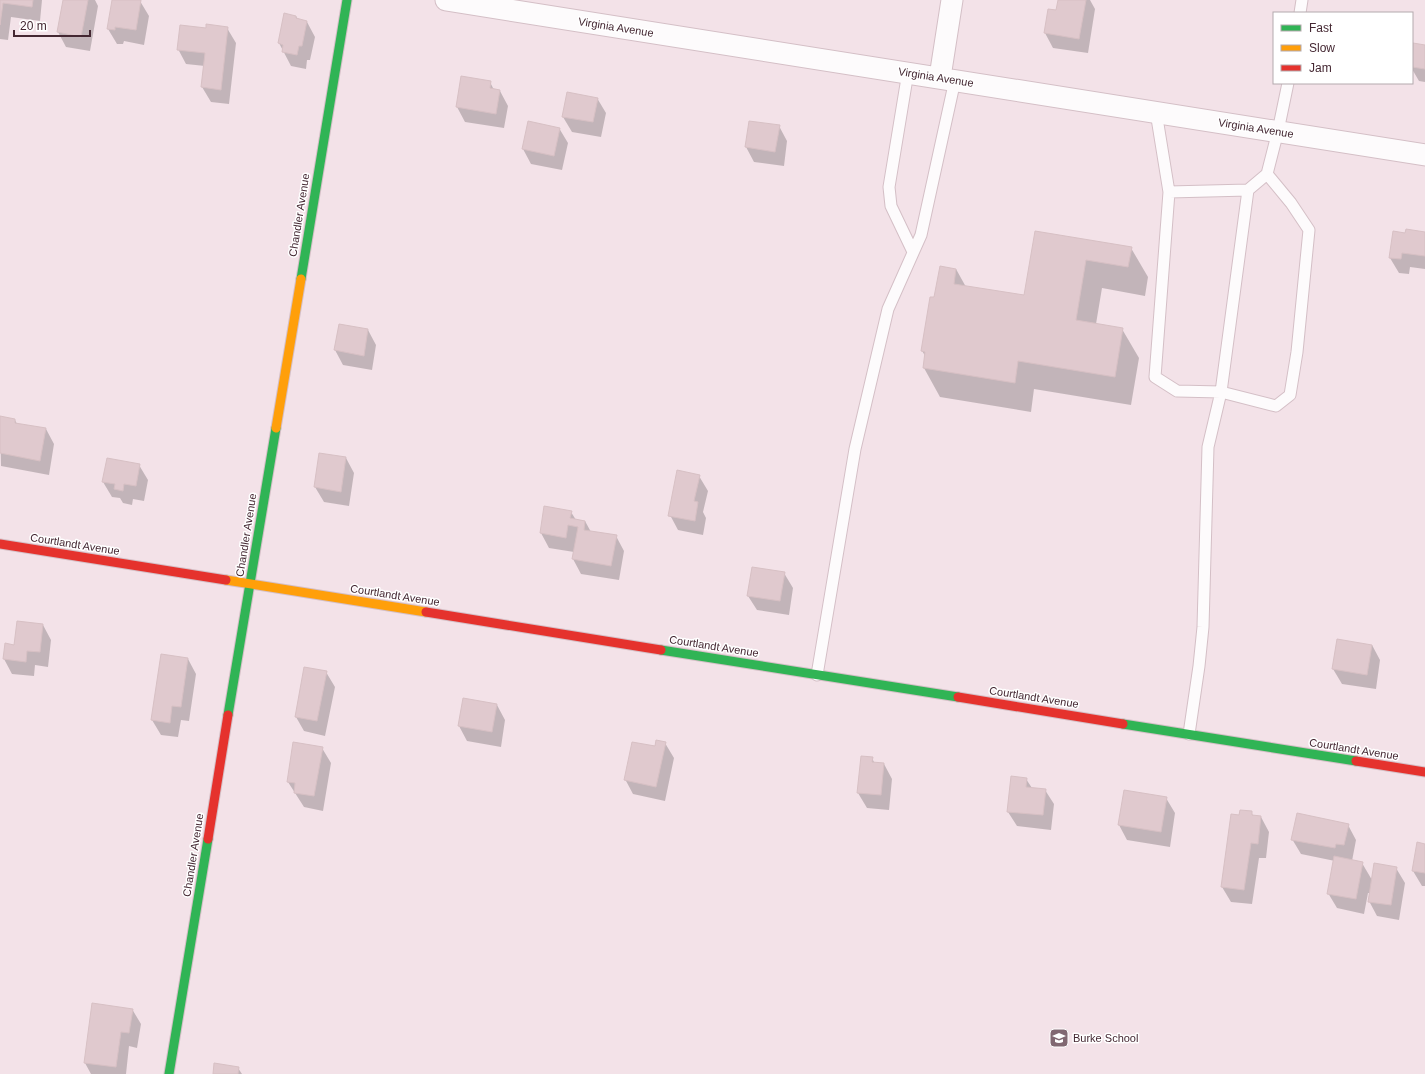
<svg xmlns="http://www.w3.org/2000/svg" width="1425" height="1074" font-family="Arial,sans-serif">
<rect width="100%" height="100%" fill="#f3e2e8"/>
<!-- shadow -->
<path fill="#0003" d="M 0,0 L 42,0 L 40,21 L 11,17 L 8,40 L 0,39 Z
M 64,0 L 95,0 L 98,6 L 90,51 L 66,47 L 58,32 Z
M 113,0 L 140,1 L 149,16 L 144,45 L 124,41 L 123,44 L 117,44 L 108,29 Z
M 1059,0 L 1090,0 L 1095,9 L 1088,53 L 1053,48 L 1045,33 L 1057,12 Z
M 296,16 L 298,20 L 307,22 L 315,37 L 310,60 L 307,60 L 306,69 L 291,66 L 279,43 Z
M 227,28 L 236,43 L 229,104 L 211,102 L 202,87 L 205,66 L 186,64 L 178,49 L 207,29 Z
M 1414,44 L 1425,46 L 1425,82 L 1419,81 L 1412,69 Z
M 490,82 L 494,90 L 500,91 L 508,106 L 504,128 L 465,122 L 457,107 Z
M 597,98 L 606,113 L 601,137 L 572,132 L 563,117 Z
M 779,126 L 787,141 L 784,166 L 754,162 L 746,147 Z
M 559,128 L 568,143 L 562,170 L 531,164 L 523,149 Z
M 1036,232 L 1131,248 L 1148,277 L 1145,296 L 1102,288 L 1096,324 L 1122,329 L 1139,358 L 1131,405 L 1034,389 L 1031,412 L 940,397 L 924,368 L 926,357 L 922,351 L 935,299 L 956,269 L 966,287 L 1025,297 Z
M 1425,233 L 1425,269 L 1410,267 L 1409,274 L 1399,273 L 1390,258 L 1406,234 Z
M 339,325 L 368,330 L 376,345 L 372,370 L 343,365 L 335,350 Z
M 0,417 L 15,420 L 17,424 L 46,429 L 54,444 L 49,475 L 1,466 Z
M 320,454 L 346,458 L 354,473 L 349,506 L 324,502 L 315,487 Z
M 139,465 L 148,480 L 144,501 L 133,499 L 132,505 L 123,503 L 120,498 L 112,497 L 103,482 Z
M 699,476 L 708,491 L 703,512 L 706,518 L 703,535 L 678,530 L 670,515 Z
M 545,507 L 571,512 L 576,520 L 585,521 L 591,532 L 616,536 L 624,551 L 619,580 L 581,574 L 573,559 L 574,552 L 549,548 L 541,533 Z
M 784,573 L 793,588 L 789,615 L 757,610 L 748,596 Z
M 43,625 L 51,640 L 48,667 L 35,665 L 34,676 L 12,674 L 4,659 L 6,645 L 15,646 Z
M 1372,645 L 1380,660 L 1376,689 L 1342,684 L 1333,669 Z
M 162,655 L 188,659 L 196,674 L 189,721 L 181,720 L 178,737 L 161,735 L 152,720 Z
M 326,672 L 335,687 L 325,736 L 304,731 L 296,717 Z
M 497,705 L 505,720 L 501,747 L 467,741 L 459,726 Z
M 665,743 L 674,758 L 665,801 L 633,794 L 625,779 L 655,748 Z
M 322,748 L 331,763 L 323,811 L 304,807 L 288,782 Z
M 872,758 L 875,764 L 884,764 L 892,779 L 889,810 L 867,808 L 858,793 Z
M 1026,779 L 1032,788 L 1045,790 L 1054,804 L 1051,830 L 1017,826 L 1008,812 Z
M 1166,798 L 1175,813 L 1170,847 L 1127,840 L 1119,825 Z
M 1251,812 L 1253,816 L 1261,817 L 1269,832 L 1266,858 L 1259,858 L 1252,904 L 1231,902 L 1222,887 Z
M 1348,825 L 1356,840 L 1352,861 L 1362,863 L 1372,880 L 1396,868 L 1405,883 L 1399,920 L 1377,916 L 1369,901 L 1370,893 L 1368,893 L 1364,914 L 1337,908 L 1328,893 L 1335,861 L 1301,854 L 1292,839 Z
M 1425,845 L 1425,886 L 1422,886 L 1413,871 Z
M 132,1009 L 141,1024 L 137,1048 L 129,1046 L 126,1074 L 91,1074 L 85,1063 Z
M 238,1068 L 242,1074 L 214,1074 Z"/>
<!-- building -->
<path fill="#e0c9ce" stroke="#d7c0c4" d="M 0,0 L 33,0 L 32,7 L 3,3 L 0,25 Z
M 63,0 L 88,0 L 81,37 L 57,32 Z
M 112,0 L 141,0 L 136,30 L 115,27 L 115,30 L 107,29 Z
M 1058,0 L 1086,0 L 1079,39 L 1044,33 L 1048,9 L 1056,10 Z
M 284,13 L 296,16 L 296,18 L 307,21 L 302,46 L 299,46 L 297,55 L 282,52 L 283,45 L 278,43 Z
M 206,24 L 228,27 L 221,90 L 201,87 L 205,53 L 177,50 L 180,25 L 206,28 Z
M 1413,43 L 1425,45 L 1425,69 L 1412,67 Z
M 461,76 L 491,81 L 490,88 L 500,90 L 496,114 L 456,107 Z
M 567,92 L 598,98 L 593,122 L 562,117 Z
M 528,121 L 560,128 L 554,156 L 522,149 Z
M 749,121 L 780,125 L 775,152 L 745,147 Z
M 1406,229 L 1425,232 L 1425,256 L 1402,253 L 1401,259 L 1389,258 L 1393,231 L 1405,233 Z
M 1035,231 L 1132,247 L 1128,267 L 1086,260 L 1076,320 L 1123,328 L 1115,377 L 1018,361 L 1015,383 L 923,368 L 925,352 L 921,351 L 930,297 L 934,297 L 940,266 L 956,269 L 954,284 L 1024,295 Z
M 339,324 L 368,329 L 364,356 L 334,350 Z
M 0,416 L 15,419 L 15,423 L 46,428 L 40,461 L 0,453 Z
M 319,453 L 346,457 L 341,492 L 314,487 Z
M 107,458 L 140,464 L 136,486 L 124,484 L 123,491 L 114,489 L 115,484 L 102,482 Z
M 677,470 L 700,475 L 694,501 L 698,502 L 695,521 L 668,516 Z
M 544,506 L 572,511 L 570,518 L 585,521 L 584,530 L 617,535 L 611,566 L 572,559 L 578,527 L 568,525 L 566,538 L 540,533 Z
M 752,567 L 785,572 L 780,601 L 747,596 Z
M 17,621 L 43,624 L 40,652 L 27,651 L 26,662 L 3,659 L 5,643 L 14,645 Z
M 1337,639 L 1372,645 L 1367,675 L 1332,669 Z
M 161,654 L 188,658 L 181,707 L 172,706 L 170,723 L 151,720 Z
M 304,667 L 327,671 L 317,721 L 295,717 Z
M 463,698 L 497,704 L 492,732 L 458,726 Z
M 656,740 L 666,742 L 656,787 L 624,780 L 632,742 L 655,746 Z
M 293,742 L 323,747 L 314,796 L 294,793 L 295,783 L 287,782 Z
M 861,756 L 873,757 L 872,762 L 884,763 L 881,795 L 857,793 Z
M 1011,776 L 1027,778 L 1026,787 L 1046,789 L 1043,815 L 1007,812 Z
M 1124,790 L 1167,797 L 1161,832 L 1118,825 Z
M 1240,810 L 1252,811 L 1252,815 L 1261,816 L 1258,844 L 1251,843 L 1244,890 L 1221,887 L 1231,814 L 1239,815 Z
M 1297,813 L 1349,824 L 1344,845 L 1336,844 L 1335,848 L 1291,840 Z
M 1417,842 L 1425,844 L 1425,873 L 1412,871 Z
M 1334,856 L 1363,862 L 1356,899 L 1327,894 Z
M 1374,863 L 1397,867 L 1391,905 L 1368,902 Z
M 92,1003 L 133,1009 L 129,1033 L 121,1032 L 116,1067 L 84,1063 Z
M 214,1063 L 239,1067 L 238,1074 L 213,1074 Z"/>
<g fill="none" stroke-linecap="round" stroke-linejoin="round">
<!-- lane casing -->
<g stroke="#d4bfc6" stroke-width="13">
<path id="lane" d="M 1300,13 L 1302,0
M 908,72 L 889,187 L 891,206 L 913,252
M 1156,112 L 1169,192
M 1248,190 L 1169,192 L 1155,377 L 1177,391 L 1221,392 L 1276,406 L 1290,395 L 1297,352 L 1309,230 L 1291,203 L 1267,174
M 817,675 L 855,449 L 888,309 L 921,235 L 955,80
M 1189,734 L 1199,666 L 1203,627 L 1208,447 L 1221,392 L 1248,190 L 1267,174 L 1278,131 L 1288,83"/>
</g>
<!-- street casing -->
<g stroke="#d4bfc6" stroke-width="23">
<path id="street" d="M 446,0 L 1425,155
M 940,77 L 952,0"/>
</g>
<!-- fast casing -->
<g stroke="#d4bfc6" stroke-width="11">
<path id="fast" d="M 301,279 L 347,0
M 661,650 L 958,697
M 228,715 L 276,428
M 1123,724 L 1356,761
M 169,1074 L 208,839"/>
</g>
<!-- slow casing -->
<g stroke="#d4bfc6" stroke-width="11">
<path id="slow" d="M 276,428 L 301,279
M 226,580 L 426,612"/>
</g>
<!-- jam casing -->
<g stroke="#d4bfc6" stroke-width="11">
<path id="jam" d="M 0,544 L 226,580
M 426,612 L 661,650
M 958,697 L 1123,724
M 1356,761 L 1425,772
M 208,839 L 228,715"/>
</g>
<!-- lane -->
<use href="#lane" stroke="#fdfbfc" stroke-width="11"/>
<!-- street -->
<use href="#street" stroke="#fdfbfc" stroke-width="21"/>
<!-- fast -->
<use href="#fast" stroke="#30b455" stroke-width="9"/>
<!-- slow -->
<use href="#slow" stroke="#ff9f0a" stroke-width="9"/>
<!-- jam -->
<use href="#jam" stroke="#e5322d" stroke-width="9"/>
</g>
<!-- icons -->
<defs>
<g id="school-square" transform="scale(1)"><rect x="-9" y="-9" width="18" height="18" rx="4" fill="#816872" stroke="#fff"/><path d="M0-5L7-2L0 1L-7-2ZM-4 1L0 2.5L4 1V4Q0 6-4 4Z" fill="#fff"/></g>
</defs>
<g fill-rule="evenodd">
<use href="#school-square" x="1059" y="1038"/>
</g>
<g text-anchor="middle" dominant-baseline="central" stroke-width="3" stroke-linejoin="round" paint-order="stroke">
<!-- street labels -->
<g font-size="11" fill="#442732" stroke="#fff">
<text transform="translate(616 27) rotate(9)">Virginia Avenue</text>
<text transform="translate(936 77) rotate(9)">Virginia Avenue</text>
<text transform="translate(1256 128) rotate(9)">Virginia Avenue</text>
<text transform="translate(299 215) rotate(-81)">Chandler Avenue</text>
<text transform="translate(246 535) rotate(-81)">Chandler Avenue</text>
<text transform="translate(75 544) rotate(9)">Courtlandt Avenue</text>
<text transform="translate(395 595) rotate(9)">Courtlandt Avenue</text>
<text transform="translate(714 646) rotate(9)">Courtlandt Avenue</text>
<text transform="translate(1034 697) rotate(9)">Courtlandt Avenue</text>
<text transform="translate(1354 749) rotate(9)">Courtlandt Avenue</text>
<text transform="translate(193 855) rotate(-81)">Chandler Avenue</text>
</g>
<!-- poi labels -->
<g font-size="11" fill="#442732" stroke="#fff" text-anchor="start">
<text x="1073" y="1038">Burke School</text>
</g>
</g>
<!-- legend -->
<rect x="1273" y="12" width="140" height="72" fill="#ffffff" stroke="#b4a9ad"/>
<rect x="1281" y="25" width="20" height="6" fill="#30b455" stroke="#b4a9ad"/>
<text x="1309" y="32" font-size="12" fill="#442732">Fast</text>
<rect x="1281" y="45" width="20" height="6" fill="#ff9f0a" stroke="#b4a9ad"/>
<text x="1309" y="52" font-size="12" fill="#442732">Slow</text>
<rect x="1281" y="65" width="20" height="6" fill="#e5322d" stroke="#b4a9ad"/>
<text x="1309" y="72" font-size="12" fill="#442732">Jam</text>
<!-- scale -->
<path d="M14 30v6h76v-6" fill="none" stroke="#442732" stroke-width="2"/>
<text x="20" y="30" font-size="12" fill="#442732" stroke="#ffffff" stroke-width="3" paint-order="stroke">20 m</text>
</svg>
